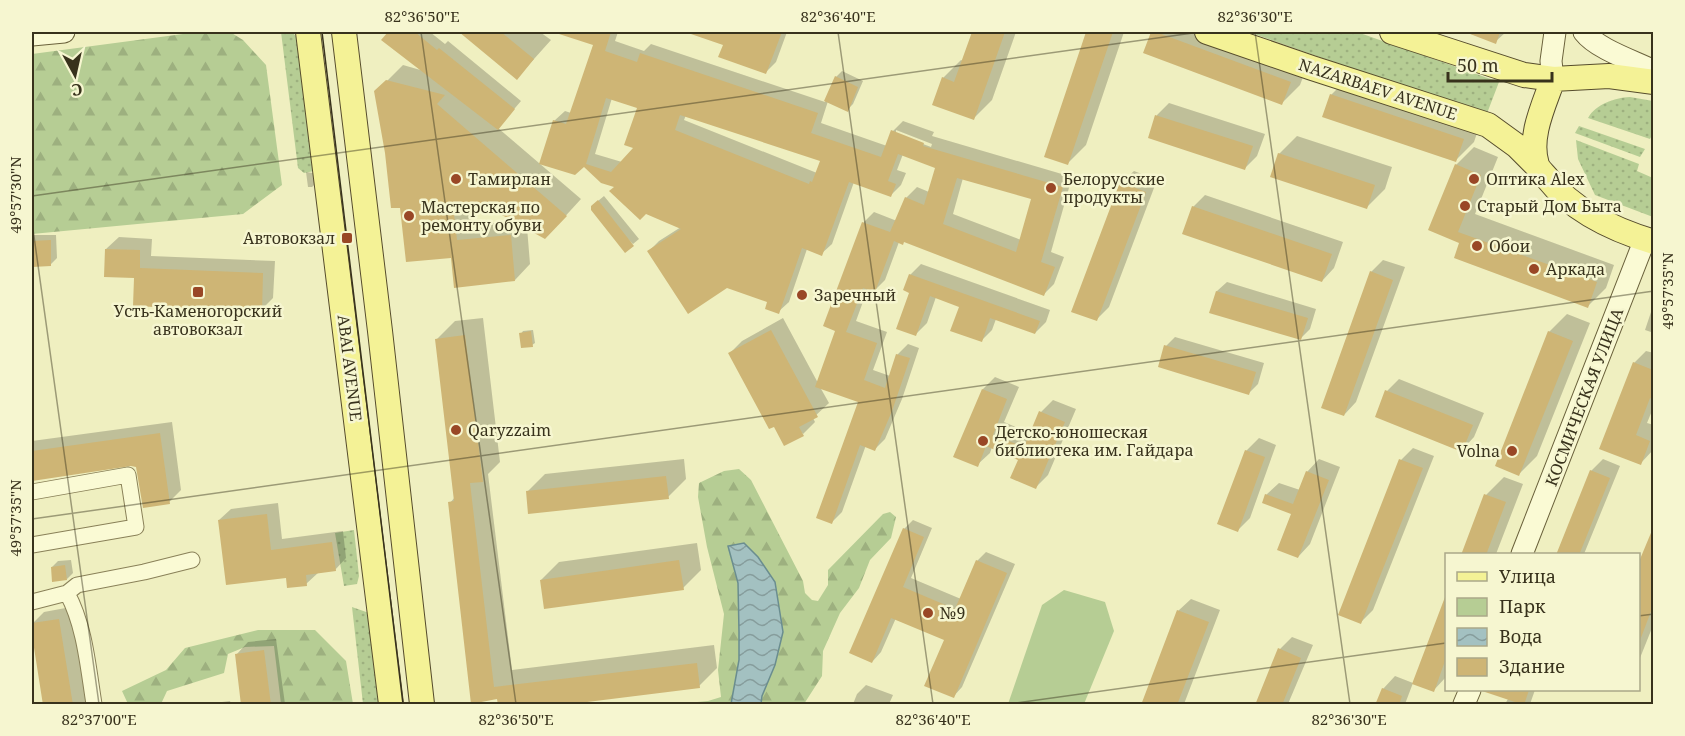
<svg xmlns="http://www.w3.org/2000/svg" width="1685" height="736" font-family="'Noto Serif',serif">
<defs>
<pattern id="grass-dots" width="8" height="8" patternUnits="userSpaceOnUse" patternTransform="scale(1.5)"><rect width="8" height="8" fill="#b6cd94"/><path d="M2 2h.1M6 6h.1" fill="none" stroke="#9db07f" stroke-width="1.8" stroke-linecap="round"/></pattern>
<pattern id="forest-firs" width="22" height="20" patternUnits="userSpaceOnUse" patternTransform="scale(1.5)"><rect width="22" height="20" fill="#b6cd94"/><path d="M5 1l3.5 6h-7zM16 11l3.5 6h-7z" fill="#9db07f"/></pattern>
<pattern id="water-waves" width="16" height="10" patternUnits="userSpaceOnUse" patternTransform="scale(1.5)"><rect width="16" height="10" fill="#a3c1c1"/><path d="M0 5q4-4 8 0t8 0" fill="none" stroke="#869d9c"/></pattern>
</defs>
<rect width="100%" height="100%" fill="#efefc0"/>
<!-- grass -->
<path fill="url(#grass-dots)" d="M 281,32 L 293,33 L 301,42 L 314,171 L 304,173 L 298,168 Z
M 1249,32 L 1357,32 L 1499,82 L 1486,116 Z
M 1630,97 L 1653,101 L 1653,133 L 1650,139 L 1588,118 C 1596,104 1614,98 1630,97 Z
M 1579,126 L 1645,149 L 1640,157 L 1575,133 Z
M 1576,140 L 1639,164 L 1637,171 L 1653,178 L 1653,217 L 1595,195 L 1578,159 Z
M 354,530 L 359,576 L 357,584 L 344,586 L 335,533 Z
M 352,607 L 369,613 L 379,704 L 363,704 Z"/>
<!-- forest -->
<path fill="url(#forest-firs)" d="M 198,32 L 230,32 L 243,40 L 266,65 L 282,185 L 243,214 L 32,234 L 32,54 Z
M 739,469 L 751,480 L 803,581 L 805,593 L 812,600 L 818,601 L 828,585 L 828,570 L 883,514 L 890,512 L 896,517 L 891,538 L 870,560 L 859,588 L 840,613 L 823,651 L 822,676 L 804,704 L 676,704 L 708,701 L 721,697 L 718,670 L 724,614 L 707,547 L 698,497 L 699,483 L 724,471 Z
M 258,630 L 315,630 L 346,661 L 353,704 L 281,704 L 274,646 L 245,647 L 228,654 L 224,673 L 167,691 L 161,704 L 128,704 L 122,691 L 166,670 L 185,648 Z"/>
<!-- park -->
<path fill="#b6cd94" d="M 1064,590 L 1105,602 L 1114,631 L 1084,704 L 1008,704 L 1042,605 Z"/>
<!-- water -->
<path fill="url(#water-waves)" stroke="#6a8d8f" stroke-width="1.5" d="M 744,543 L 758,557 L 775,582 L 783,632 L 775,665 L 762,696 L 761,704 L 731,704 L 739,660 L 739,632 L 738,583 L 728,546 Z"/>
<!-- shadow -->
<path fill="#0003" fill-rule="evenodd" d="M 390,32 L 430,32 L 445,44 L 448,41 L 521,101 L 498,128 L 581,199 L 560,222 L 527,227 L 530,264 L 515,280 L 452,256 L 401,206 L 386,153 L 376,92 L 403,65 L 424,71 L 384,39 ZM 469,204 L 484,204 L 515,221 L 472,225 Z
M 461,32 L 540,32 L 551,40 L 517,78 Z
M 581,32 L 618,32 L 615,41 L 644,51 L 651,44 L 825,102 L 836,77 L 842,71 L 863,81 L 853,104 L 847,110 L 828,101 L 821,123 L 887,146 L 893,131 L 903,121 L 934,132 L 932,136 L 1072,177 L 1051,252 L 1064,257 L 1054,284 L 1044,294 L 905,241 L 899,242 L 885,280 L 874,291 L 868,288 L 856,321 L 887,332 L 873,370 L 890,376 L 897,355 L 908,344 L 919,348 L 902,399 L 885,439 L 875,449 L 866,445 L 842,512 L 832,522 L 860,401 L 820,387 L 829,403 L 813,418 L 815,422 L 803,434 L 730,353 L 742,341 L 783,318 L 818,383 L 837,330 L 825,326 L 864,222 L 874,212 L 897,221 L 906,198 L 917,187 L 929,192 L 936,167 L 903,154 L 897,170 L 906,173 L 901,185 L 891,195 L 854,182 L 832,244 L 821,254 L 807,249 L 789,302 L 778,312 L 769,301 L 649,251 L 659,241 L 681,227 L 584,165 L 554,121 L 565,111 L 571,113 L 594,44 L 579,39 ZM 612,98 L 639,108 L 635,148 L 622,162 L 595,154 ZM 686,115 L 822,160 L 817,173 L 684,120 ZM 896,130 L 932,144 L 931,147 L 896,134 ZM 963,178 L 1033,198 L 1021,240 L 953,214 Z
M 687,32 L 787,32 L 776,62 L 766,72 L 724,44 Z
M 974,32 L 1016,32 L 992,100 L 974,118 L 943,78 L 961,60 L 963,61 Z
M 1088,32 L 1124,32 L 1086,145 L 1068,163 L 1046,156 Z
M 1153,32 L 1221,32 L 1308,64 L 1300,85 L 1282,103 L 1145,52 Z
M 1465,32 L 1506,32 L 1495,42 Z
M 1349,77 L 1481,121 L 1474,142 L 1456,160 L 1331,95 Z
M 1169,103 L 1265,134 L 1257,156 L 1245,168 L 1150,137 L 1157,115 Z
M 1297,136 L 1392,167 L 1385,189 L 1367,207 L 1279,154 Z
M 1474,147 L 1498,157 L 1475,214 L 1614,265 L 1606,288 L 1588,306 L 1461,242 L 1430,229 L 1456,165 Z
M 1134,171 L 1157,180 L 1109,307 L 1097,319 L 1121,183 Z
M 306,172 L 313,173 L 315,184 L 312,187 L 308,187 Z
M 1205,195 L 1343,242 L 1334,268 L 1322,281 L 1193,207 Z
M 604,196 L 639,239 L 633,244 L 592,206 Z
M 34,235 L 56,235 L 57,258 L 51,264 L 32,265 L 32,238 Z
M 119,237 L 152,239 L 151,256 L 275,261 L 273,298 L 261,310 L 136,277 L 106,249 Z
M 1383,260 L 1405,267 L 1356,402 L 1344,415 L 1371,272 Z
M 921,264 L 1050,310 L 1046,322 L 1035,333 L 996,319 L 992,330 L 981,341 L 961,306 L 936,297 L 927,323 L 916,334 L 910,275 Z
M 1227,282 L 1316,309 L 1310,329 L 1301,338 L 1211,312 L 1217,291 Z
M 1653,306 L 1654,306 L 1654,333 L 1645,330 Z
M 1567,314 L 1590,323 L 1537,456 L 1519,474 L 1549,332 Z
M 483,318 L 500,462 L 488,474 L 512,670 L 714,645 L 717,668 L 699,686 L 499,698 L 473,702 L 450,503 L 455,497 L 437,339 L 455,321 Z
M 533,330 L 535,343 L 532,345 L 521,334 L 523,331 Z
M 1175,337 L 1264,363 L 1258,384 L 1249,393 L 1166,346 Z
M 1646,351 L 1654,353 L 1654,406 L 1647,423 L 1654,425 L 1654,449 L 1640,464 L 1601,448 L 1634,363 Z
M 995,377 L 1019,387 L 1004,422 L 1032,434 L 1041,412 L 1053,400 L 1076,409 L 1048,475 L 1036,487 L 1020,459 L 992,447 L 990,453 L 977,465 L 983,389 Z
M 1399,379 L 1484,413 L 1474,437 L 1462,450 L 1387,391 Z
M 172,422 L 181,490 L 169,502 L 137,465 L 126,464 L 32,479 L 32,441 Z
M 1259,438 L 1276,445 L 1250,518 L 1238,530 L 1219,523 L 1246,451 Z
M 1413,448 L 1434,456 L 1373,610 L 1361,622 L 1401,460 Z
M 684,459 L 686,479 L 668,497 L 527,492 L 545,474 Z
M 1319,459 L 1340,467 L 1310,544 L 1298,557 L 1293,513 L 1266,495 L 1279,483 L 1300,490 L 1307,472 Z
M 1603,459 L 1620,466 L 1584,554 L 1557,554 L 1591,471 Z
M 1504,477 L 1523,484 L 1496,554 L 1463,554 L 1486,495 Z
M 278,503 L 282,539 L 343,531 L 346,558 L 335,570 L 319,572 L 306,584 L 287,576 L 219,520 L 231,509 Z
M 913,520 L 932,528 L 911,578 L 961,599 L 977,561 L 986,552 L 1015,564 L 962,687 L 953,697 L 946,639 L 896,618 L 881,652 L 872,662 L 904,529 Z
M 1654,539 L 1654,623 L 1638,663 L 1638,568 L 1647,545 Z
M 697,543 L 701,570 L 683,588 L 541,580 L 559,562 Z
M 71,560 L 73,573 L 67,579 L 52,567 L 58,561 Z
M 1446,598 L 1446,677 L 1433,691 L 1414,683 Z
M 1191,599 L 1220,610 L 1184,704 L 1142,704 L 1178,611 Z
M 71,607 L 87,704 L 44,704 L 32,624 L 44,612 Z
M 1292,637 L 1313,645 L 1288,704 L 1256,704 L 1280,649 Z
M 276,639 L 285,704 L 243,704 L 236,655 L 248,642 Z
M 1395,676 L 1413,683 L 1405,704 L 1377,704 L 1383,689 Z
M 866,685 L 893,695 L 889,704 L 853,704 L 857,694 Z
M 1500,690 L 1535,690 L 1530,704 L 1505,704 L 1508,699 L 1497,695 Z
M 230,701 L 231,704 L 206,704 Z"/>
<!-- building -->
<path fill="#ceb575" fill-rule="evenodd" d="M 388,32 L 415,32 L 437,50 L 439,48 L 515,109 L 498,130 L 381,40 Z
M 459,32 L 501,32 L 534,59 L 517,80 Z
M 559,32 L 611,32 L 605,51 L 637,62 L 640,53 L 818,113 L 811,133 L 881,157 L 891,130 L 924,143 L 923,146 L 1063,187 L 1041,262 L 1055,267 L 1044,296 L 904,242 L 903,245 L 894,241 L 875,292 L 863,288 L 846,332 L 877,343 L 864,380 L 885,388 L 896,354 L 910,358 L 892,411 L 875,451 L 860,445 L 832,524 L 816,518 L 858,402 L 815,387 L 835,331 L 823,326 L 862,222 L 890,232 L 905,197 L 924,205 L 935,168 L 898,154 L 888,181 L 896,184 L 891,197 L 849,182 L 822,256 L 802,248 L 779,314 L 765,309 L 767,302 L 727,288 L 688,314 L 647,251 L 681,229 L 646,214 L 640,220 L 609,191 L 614,187 L 601,183 L 584,167 L 575,175 L 539,164 L 553,120 L 566,124 L 593,45 L 559,34 ZM 606,98 L 637,108 L 624,145 L 633,148 L 611,172 L 586,164 ZM 680,115 L 820,161 L 812,182 L 810,181 L 809,184 L 675,130 ZM 957,178 L 1031,199 L 1016,252 L 943,224 Z
M 688,32 L 782,32 L 766,74 L 718,57 L 723,45 L 688,33 Z
M 972,32 L 1005,32 L 974,120 L 932,105 L 942,77 L 954,82 Z
M 1086,32 L 1113,32 L 1068,165 L 1044,157 Z
M 1151,32 L 1156,32 L 1291,82 L 1282,105 L 1143,53 Z
M 1465,32 L 1500,32 L 1496,44 Z
M 835,76 L 858,87 L 848,112 L 824,101 Z
M 386,80 L 445,95 L 437,104 L 567,216 L 545,239 L 484,205 L 453,205 L 457,240 L 511,235 L 515,281 L 454,288 L 451,258 L 406,262 L 400,208 L 391,208 L 385,153 L 374,91 Z
M 1330,94 L 1464,139 L 1456,162 L 1322,117 Z
M 1155,115 L 1253,146 L 1245,170 L 1148,138 Z
M 1278,153 L 1375,185 L 1367,209 L 1270,177 Z
M 1455,164 L 1481,175 L 1458,232 L 1597,282 L 1588,308 L 1454,258 L 1459,243 L 1428,230 Z
M 1120,182 L 1146,192 L 1097,321 L 1071,312 Z
M 598,200 L 634,246 L 625,253 L 591,210 L 591,206 Z
M 1192,206 L 1332,254 L 1322,282 L 1182,234 Z
M 51,240 L 51,266 L 32,267 L 32,241 Z
M 105,249 L 140,250 L 140,268 L 263,273 L 262,312 L 133,306 L 134,278 L 104,277 Z
M 1370,271 L 1393,280 L 1344,416 L 1321,408 Z
M 909,274 L 1040,321 L 1035,334 L 990,318 L 982,342 L 950,331 L 959,307 L 930,296 L 916,336 L 896,329 L 909,293 L 903,290 Z
M 1216,291 L 1308,318 L 1301,340 L 1209,313 Z
M 771,330 L 818,417 L 799,427 L 804,436 L 784,446 L 774,427 L 769,429 L 728,353 Z
M 531,331 L 533,347 L 521,348 L 519,333 Z
M 1548,331 L 1573,341 L 1519,476 L 1495,466 Z
M 465,335 L 483,482 L 470,483 L 494,687 L 697,663 L 700,688 L 563,705 L 498,705 L 497,699 L 471,704 L 448,502 L 454,501 L 435,339 Z
M 1164,345 L 1256,372 L 1249,395 L 1158,367 Z
M 1633,362 L 1653,370 L 1653,400 L 1650,398 L 1636,435 L 1650,441 L 1641,465 L 1599,449 Z
M 982,389 L 1007,399 L 993,435 L 1024,447 L 1039,411 L 1065,422 L 1036,489 L 1010,478 L 1018,460 L 986,446 L 978,467 L 953,457 Z
M 1385,390 L 1473,425 L 1462,452 L 1375,417 Z
M 160,433 L 170,504 L 143,508 L 136,467 L 131,466 L 32,481 L 32,451 Z
M 1245,450 L 1265,457 L 1238,532 L 1217,524 Z
M 1399,459 L 1423,468 L 1361,624 L 1338,615 Z
M 1590,470 L 1610,478 L 1579,555 L 1556,555 Z
M 1306,471 L 1329,480 L 1298,558 L 1277,550 L 1291,514 L 1262,503 L 1265,494 L 1293,504 Z
M 666,476 L 669,499 L 528,514 L 526,491 Z
M 1484,494 L 1506,502 L 1486,555 L 1461,555 Z
M 267,514 L 271,550 L 332,542 L 336,571 L 306,575 L 307,586 L 287,588 L 286,578 L 226,585 L 218,520 Z
M 903,528 L 924,537 L 903,587 L 955,609 L 976,560 L 1007,573 L 954,698 L 924,686 L 944,640 L 891,618 L 872,663 L 849,653 Z
M 1653,528 L 1653,606 L 1639,643 L 1638,564 Z
M 679,560 L 684,590 L 544,609 L 540,580 Z
M 65,565 L 67,580 L 52,582 L 51,567 Z
M 1445,597 L 1446,658 L 1434,692 L 1412,684 Z
M 1177,610 L 1209,622 L 1177,705 L 1141,705 Z
M 59,619 L 73,705 L 43,705 L 32,635 L 32,623 Z
M 1278,648 L 1301,658 L 1282,705 L 1255,705 Z
M 264,650 L 271,705 L 241,705 L 235,654 Z
M 1382,688 L 1402,696 L 1399,705 L 1375,705 Z
M 1483,690 L 1529,690 L 1524,705 L 1482,691 Z"/>
<g fill="none" stroke-linecap="round" stroke-linejoin="round">
<!-- street casing -->
<g stroke="#898058" stroke-width="17">
<path id="street" d="M 32,492 L 128,475 L 136,527 L 32,545
M 67,593 C 85,626 88,667 94,704
M 32,602 L 67,593 L 77,585 L 144,572 L 192,560"/>
</g>
<!-- secondary casing -->
<g stroke="#6a613b" stroke-width="23">
<path id="secondary" d="M 1584,32 C 1597,49 1634,61 1654,71
M 32,35 L 64,32
M 1553,79 L 1551,61 L 1555,32
M 1522,554 L 1645,239
M 1464,704 L 1470,690"/>
</g>
<!-- primary casing -->
<g stroke="#564c2c" stroke-width="26">
<path id="primary" d="M 308,32 L 391,704
M 344,32 L 380,331 L 422,704
M 1207,32 L 1312,68 L 1488,125 L 1517,146 L 1537,166
M 1392,32 L 1524,75 L 1553,79 L 1609,76 L 1654,82
M 1553,79 C 1544,105 1528,137 1537,165 C 1539,170 1545,175 1548,179 C 1574,212 1614,230 1654,242"/>
</g>
<!-- street -->
<use href="#street" stroke="#fafad4" stroke-width="15"/>
<!-- secondary -->
<use href="#secondary" stroke="#fafad4" stroke-width="21"/>
<!-- primary -->
<use href="#primary" stroke="#f4f296" stroke-width="24"/>
<!-- tram -->
<path stroke="#38321c" stroke-width="1.5" d="M 322,32 L 403,704"/>
</g>
<!-- ticks -->
<path fill="none" stroke="#38321c" stroke-width="1.5" stroke-opacity="0.45" d="M 421,32 L 516,704M 838,32 L 933,704M 1255,32 L 1350,704M 32,196 L 1200,32M 32,222 L 99,704M 32,519 L 1654,291M 1638,616 L 1654,614M 1008,704 L 1446,643"/>
<!-- markers -->
<g fill="#994726" stroke="#f6f6d0" stroke-width="2">
<circle cx="456" cy="179" r="6"/>
<circle cx="1474" cy="179" r="6"/>
<circle cx="1051" cy="188" r="6"/>
<circle cx="1465" cy="206" r="6"/>
<circle cx="409" cy="216" r="6"/>
<rect x="341" y="232" width="12" height="12" rx="3"/>
<circle cx="1477" cy="246" r="6"/>
<circle cx="1534" cy="269" r="6"/>
<rect x="192" y="286" width="12" height="12" rx="3"/>
<circle cx="802" cy="295" r="6"/>
<circle cx="456" cy="430" r="6"/>
<circle cx="983" cy="441" r="6"/>
<circle cx="1512" cy="451" r="6"/>
<circle cx="928" cy="613" r="6"/>
</g>
<g text-anchor="middle" dominant-baseline="central" stroke-width="5" stroke-linejoin="round" paint-order="stroke">
<!-- street labels -->
<g font-size="16" fill="#38321c" stroke="#f6f6d0">
<text transform="translate(1378 89) rotate(18)">NAZARBAEV AVENUE</text>
<text transform="translate(350 368) rotate(83)">ABAI AVENUE</text>
<text transform="translate(1584 397) rotate(-69)">КОСМИЧЕСКАЯ УЛИЦА</text>
</g>
<!-- poi labels -->
<g font-size="16" fill="#38321c" stroke="#f6f6d0" text-anchor="start">
<text x="468" y="179">Тамирлан</text>
<text x="1063" y="179">Белорусские<tspan x="1063" dy="18">продукты</tspan></text>
<text x="1486" y="179">Оптика Alex</text>
<text x="1477" y="206">Старый Дом Быта</text>
<text x="421" y="207">Мастерская по<tspan x="421" dy="18">ремонту обуви</tspan></text>
<text x="335" y="238" text-anchor="end">Автовокзал</text>
<text x="1489" y="246">Обои</text>
<text x="1546" y="269">Аркада</text>
<text x="814" y="295">Заречный</text>
<text x="198" y="311" text-anchor="middle">Усть-Каменогорский<tspan x="198" dy="18">автовокзал</tspan></text>
<text x="468" y="430">Qaryzzaim</text>
<text x="995" y="432">Детско-юношеская<tspan x="995" dy="18">библиотека им. Гайдара</tspan></text>
<text x="1500" y="451" text-anchor="end">Volna</text>
<text x="940" y="613">№9</text>
</g>
</g>
<!-- border -->
<rect width="1685" height="736" fill="none" stroke="#f6f6d0" stroke-width="66"/>
<!-- legend -->
<rect x="1445" y="553" width="195" height="138" fill="#f6f6d0" stroke="#aaa888" stroke-width="1.5"/>
<rect x="1457" y="572" width="30" height="9" fill="#f4f296" stroke="#aaa888" stroke-width="1.5"/>
<text x="1499" y="583" font-size="18" fill="#38321c">Улица</text>
<rect x="1457" y="598" width="30" height="18" fill="#b6cd94" stroke="#aaa888" stroke-width="1.5"/>
<text x="1499" y="613" font-size="18" fill="#38321c">Парк</text>
<rect x="1457" y="628" width="30" height="18" fill="url(#water-waves)" stroke="#aaa888" stroke-width="1.5"/>
<text x="1499" y="643" font-size="18" fill="#38321c">Вода</text>
<rect x="1457" y="658" width="30" height="18" fill="#ceb575" stroke="#aaa888" stroke-width="1.5"/>
<text x="1499" y="673" font-size="18" fill="#38321c">Здание</text>
<!-- north arrow -->
<g transform="translate(75 75) rotate(172)" stroke="#f6f6d0" stroke-width="4.5" paint-order="stroke">
<path d="M0-4.5L10 22L0 15L-10 22Z" fill="#38321c"/>
<text y="-9" font-size="16" font-weight="bold" text-anchor="middle" fill="#38321c">С</text>
</g>
<!-- scale -->
<path d="M1448 72v9h104v-9" fill="none" stroke="#38321c" stroke-width="3"/>
<text x="1457" y="72" font-size="18" fill="#38321c" stroke="#f6f6d0" stroke-width="4.5" paint-order="stroke">50 m</text>
<rect x="33" y="33" width="1619" height="670" fill="none" stroke="#38321c" stroke-width="2"/>
<g font-size="15" text-anchor="middle" fill="#38321c">
<text x="422" y="22">82°36'50"E</text>
<text x="838" y="22">82°36'40"E</text>
<text x="1255" y="22">82°36'30"E</text>
<text transform="translate(16 195) rotate(-90)" y="5">49°57'30"N</text>
<text transform="translate(1668 291) rotate(-90)" y="5">49°57'35"N</text>
<text transform="translate(16 518) rotate(-90)" y="5">49°57'35"N</text>
<text x="99" y="725">82°37'00"E</text>
<text x="516" y="725">82°36'50"E</text>
<text x="933" y="725">82°36'40"E</text>
<text x="1349" y="725">82°36'30"E</text>
</g>
</svg>
